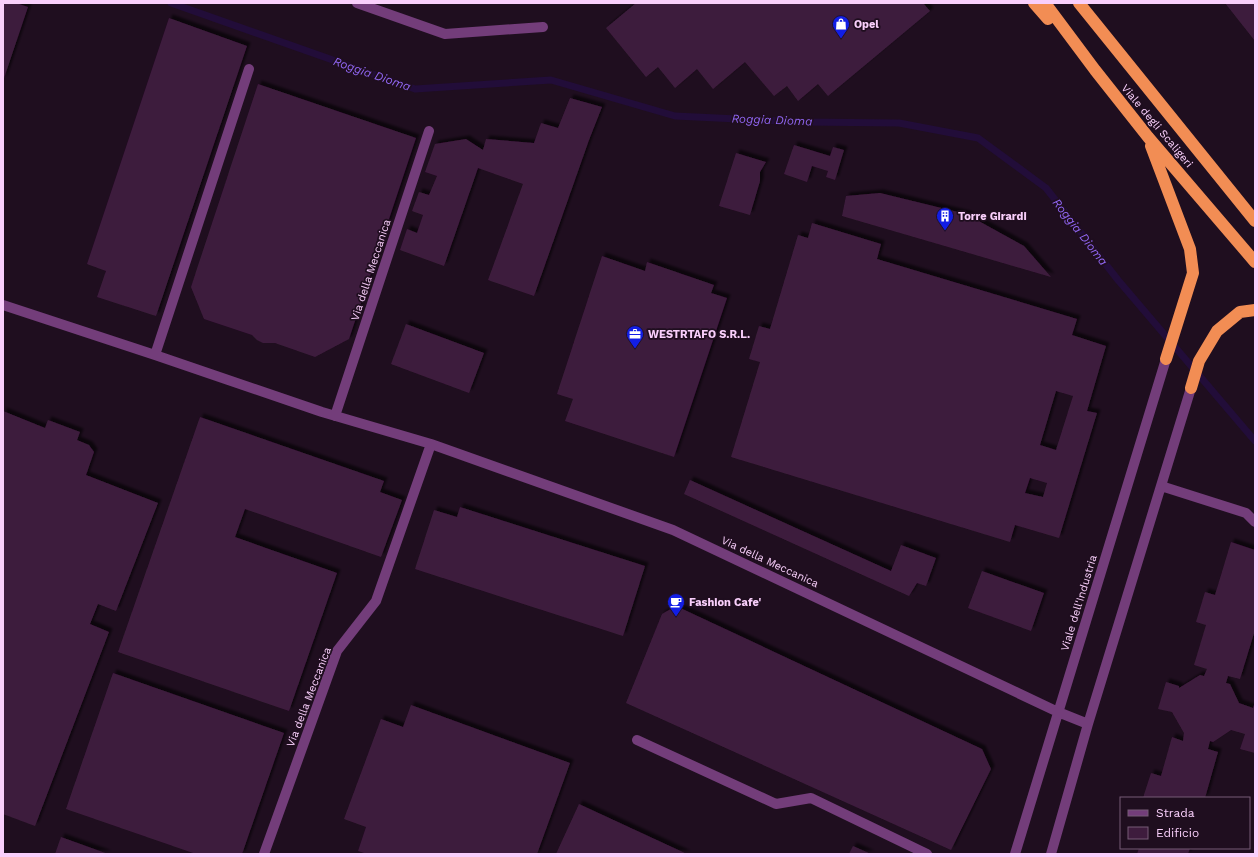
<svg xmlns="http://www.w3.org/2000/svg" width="1258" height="857" font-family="'Work Sans',sans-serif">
<defs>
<filter id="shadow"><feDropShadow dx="3.5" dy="-3.5" stdDeviation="1" flood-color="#0009"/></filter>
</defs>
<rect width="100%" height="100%" fill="#1f0e1f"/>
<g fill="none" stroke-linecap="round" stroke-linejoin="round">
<!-- stream -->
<path stroke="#220d39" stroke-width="7" d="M 171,3 L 415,89 L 551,80 L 675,116 L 803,122 L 899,123 L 978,138 L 1046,188 L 1118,280 L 1255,441"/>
</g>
<!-- building -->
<path fill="#3e1c3d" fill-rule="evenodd" filter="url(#shadow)" d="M 3,3 L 16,3 L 28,7 L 3,81 Z
M 636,3 L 923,3 L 930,11 L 828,96 L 818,84 L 798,101 L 787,86 L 774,96 L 745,62 L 713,89 L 697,69 L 675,88 L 658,67 L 646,77 L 606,28 Z
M 1225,3 L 1255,3 L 1255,41 Z
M 169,18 L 247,46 L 156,316 L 97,297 L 106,271 L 87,264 Z
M 258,84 L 416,138 L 349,339 L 315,357 L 275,343 L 263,343 L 257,340 L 252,335 L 204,319 L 191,287 Z
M 570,98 L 602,107 L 589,140 L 534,296 L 488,280 L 523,184 L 478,168 L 444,266 L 400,250 L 407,229 L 417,233 L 423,215 L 412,211 L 419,192 L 429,195 L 437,176 L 425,172 L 435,144 L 466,139 L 483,150 L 486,139 L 534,143 L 541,123 L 558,128 Z
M 794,145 L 830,156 L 833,147 L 844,150 L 835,180 L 826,177 L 828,171 L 812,166 L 807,182 L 784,174 Z
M 736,153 L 766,162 L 760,172 L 760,181 L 750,215 L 719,206 Z
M 880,193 L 966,214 L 1024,246 L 1051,277 L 842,216 L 846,196 Z
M 812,223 L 881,244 L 877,259 L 1077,319 L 1072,335 L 1106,346 L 1087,411 L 1097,413 L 1059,538 L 1015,525 L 1010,542 L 731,457 L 760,362 L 749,359 L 759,326 L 770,329 L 798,235 L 808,238 ZM 1056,391 L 1073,396 L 1056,450 L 1040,445 ZM 1030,478 L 1047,483 L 1043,497 L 1025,493 Z
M 602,256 L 645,271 L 647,262 L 714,285 L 711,293 L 727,298 L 674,457 L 565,421 L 573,399 L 557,394 Z
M 406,324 L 484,353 L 469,393 L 391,364 Z
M 3,411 L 45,428 L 48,420 L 80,432 L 77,440 L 89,445 L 94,452 L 86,475 L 158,503 L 116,611 L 98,604 L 90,624 L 109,632 L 35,826 L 3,814 Z
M 200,417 L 384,481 L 380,492 L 402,500 L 381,557 L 245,509 L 235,537 L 337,573 L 289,711 L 118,652 Z
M 690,480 L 891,571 L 901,545 L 936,558 L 926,586 L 917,583 L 909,596 L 684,494 Z
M 460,507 L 645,566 L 623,636 L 415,569 L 434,510 L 457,517 Z
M 1231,542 L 1255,550 L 1255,630 L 1240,679 L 1228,676 L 1226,683 L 1230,684 L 1239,703 L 1253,708 L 1255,702 L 1255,753 L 1240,749 L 1245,734 L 1231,730 L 1213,742 L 1210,741 L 1208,749 L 1218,752 L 1205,798 L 1143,798 L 1151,773 L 1161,776 L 1172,737 L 1183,741 L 1184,733 L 1172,712 L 1158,709 L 1166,682 L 1179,686 L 1179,688 L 1200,675 L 1204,676 L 1207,669 L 1194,665 L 1206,625 L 1196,622 L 1205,592 L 1215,595 Z
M 982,571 L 1044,593 L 1031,631 L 968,608 Z
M 676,606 L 982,749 L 991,769 L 951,850 L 626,703 L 662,614 Z
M 113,673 L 284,733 L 242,854 L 196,854 L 66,809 Z
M 411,705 L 570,763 L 537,854 L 367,854 L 358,851 L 366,827 L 344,819 L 381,719 L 403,727 Z
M 579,804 L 687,854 L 556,854 Z
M 61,837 L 108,854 L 55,854 Z
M 853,846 L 871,854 L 849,854 Z
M 1139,848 L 1190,848 L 1188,854 L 1137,854 Z"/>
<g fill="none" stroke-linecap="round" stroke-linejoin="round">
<!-- minor -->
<path stroke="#733d7a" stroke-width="10" d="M 357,3 L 445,34 L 543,27
M 3,305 L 155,355 L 322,412 L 431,444 L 673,530 L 1058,712 L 1088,724
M 155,355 L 249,69
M 335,416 L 429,131
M 1161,486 L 1246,513 L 1255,522
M 637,740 L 776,804 L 811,798 L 927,854
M 264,854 L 337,651 L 376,601 L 431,444
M 1015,854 L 1166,359
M 1051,854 L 1088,724 L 1191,388"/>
<!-- highway -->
<path stroke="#f28d54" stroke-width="12" d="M 1034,3 L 1048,19
M 1045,3 L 1095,70 L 1148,137 L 1255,262
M 1079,3 L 1255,221
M 1151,146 L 1190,249 L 1193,273 L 1166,359
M 1191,388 L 1199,361 L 1217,331 L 1240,312 L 1255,310"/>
</g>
<!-- icons -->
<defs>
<g id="shop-pin" transform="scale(0.9)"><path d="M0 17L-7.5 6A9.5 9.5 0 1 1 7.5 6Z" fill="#121ee5" stroke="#1f0e1f"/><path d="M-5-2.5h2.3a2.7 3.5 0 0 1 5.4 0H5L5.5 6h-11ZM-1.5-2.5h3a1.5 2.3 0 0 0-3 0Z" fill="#fff"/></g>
<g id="building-pin" transform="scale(0.9)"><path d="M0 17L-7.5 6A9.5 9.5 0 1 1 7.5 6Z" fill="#121ee5" stroke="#1f0e1f"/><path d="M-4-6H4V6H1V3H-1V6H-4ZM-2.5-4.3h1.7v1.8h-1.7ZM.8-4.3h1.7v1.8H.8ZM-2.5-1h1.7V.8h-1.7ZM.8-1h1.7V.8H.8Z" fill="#fff"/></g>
<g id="office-pin" transform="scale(0.9)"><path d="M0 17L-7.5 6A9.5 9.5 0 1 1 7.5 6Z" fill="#121ee5" stroke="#1f0e1f"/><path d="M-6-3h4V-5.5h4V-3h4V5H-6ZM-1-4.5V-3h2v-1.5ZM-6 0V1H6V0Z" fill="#fff"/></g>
<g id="cafe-pin" transform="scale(0.9)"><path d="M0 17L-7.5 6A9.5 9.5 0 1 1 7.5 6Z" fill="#121ee5" stroke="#1f0e1f"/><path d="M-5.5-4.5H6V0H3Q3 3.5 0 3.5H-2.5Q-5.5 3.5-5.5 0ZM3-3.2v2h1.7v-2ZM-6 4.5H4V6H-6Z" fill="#fff"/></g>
</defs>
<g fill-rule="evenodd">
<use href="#shop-pin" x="841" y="24"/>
<use href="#building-pin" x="945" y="216"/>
<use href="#office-pin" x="635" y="334"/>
<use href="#cafe-pin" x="676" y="602"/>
</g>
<g text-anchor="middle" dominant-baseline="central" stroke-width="3.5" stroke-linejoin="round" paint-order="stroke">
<!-- poi labels -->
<g font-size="11" font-weight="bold" fill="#f9cffb" stroke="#1f0e1f" text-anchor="start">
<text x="854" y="24">Opel</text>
<text x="958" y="216">Torre Girardi</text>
<text x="648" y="334">WESTRTAFO S.R.L.</text>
<text x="689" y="602">Fashion Cafe'</text>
</g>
<!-- street labels -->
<g font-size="11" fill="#f9cffb" stroke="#1f0e1f">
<text transform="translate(1157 126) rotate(50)">Viale degli Scaligeri</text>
<text transform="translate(371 270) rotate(-72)">Via della Meccanica</text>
<text transform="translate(770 562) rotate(25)">Via della Meccanica</text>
<text transform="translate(1079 603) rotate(-73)">Viale dell'Industria</text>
<text transform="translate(309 697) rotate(-69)">Via della Meccanica</text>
</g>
<!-- water labels -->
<g font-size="12" font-style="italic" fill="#9166f3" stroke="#1f0e1f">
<text transform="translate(372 74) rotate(19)">Roggia Dioma</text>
<text transform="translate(772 120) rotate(2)">Roggia Dioma</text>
<text transform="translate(1080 232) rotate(52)">Roggia Dioma</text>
</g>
</g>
<!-- border -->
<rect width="1258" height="857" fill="none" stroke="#f9cffb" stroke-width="8"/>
<!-- legend -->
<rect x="1120" y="797" width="130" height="52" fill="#1f0e1f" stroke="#765b77"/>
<rect x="1128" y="810" width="20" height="6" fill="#733d7a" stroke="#765b77"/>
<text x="1156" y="817" font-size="12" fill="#f9cffb">Strada</text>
<rect x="1128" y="827" width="20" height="12" fill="#3e1c3d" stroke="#765b77"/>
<text x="1156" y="837" font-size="12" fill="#f9cffb">Edificio</text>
</svg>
